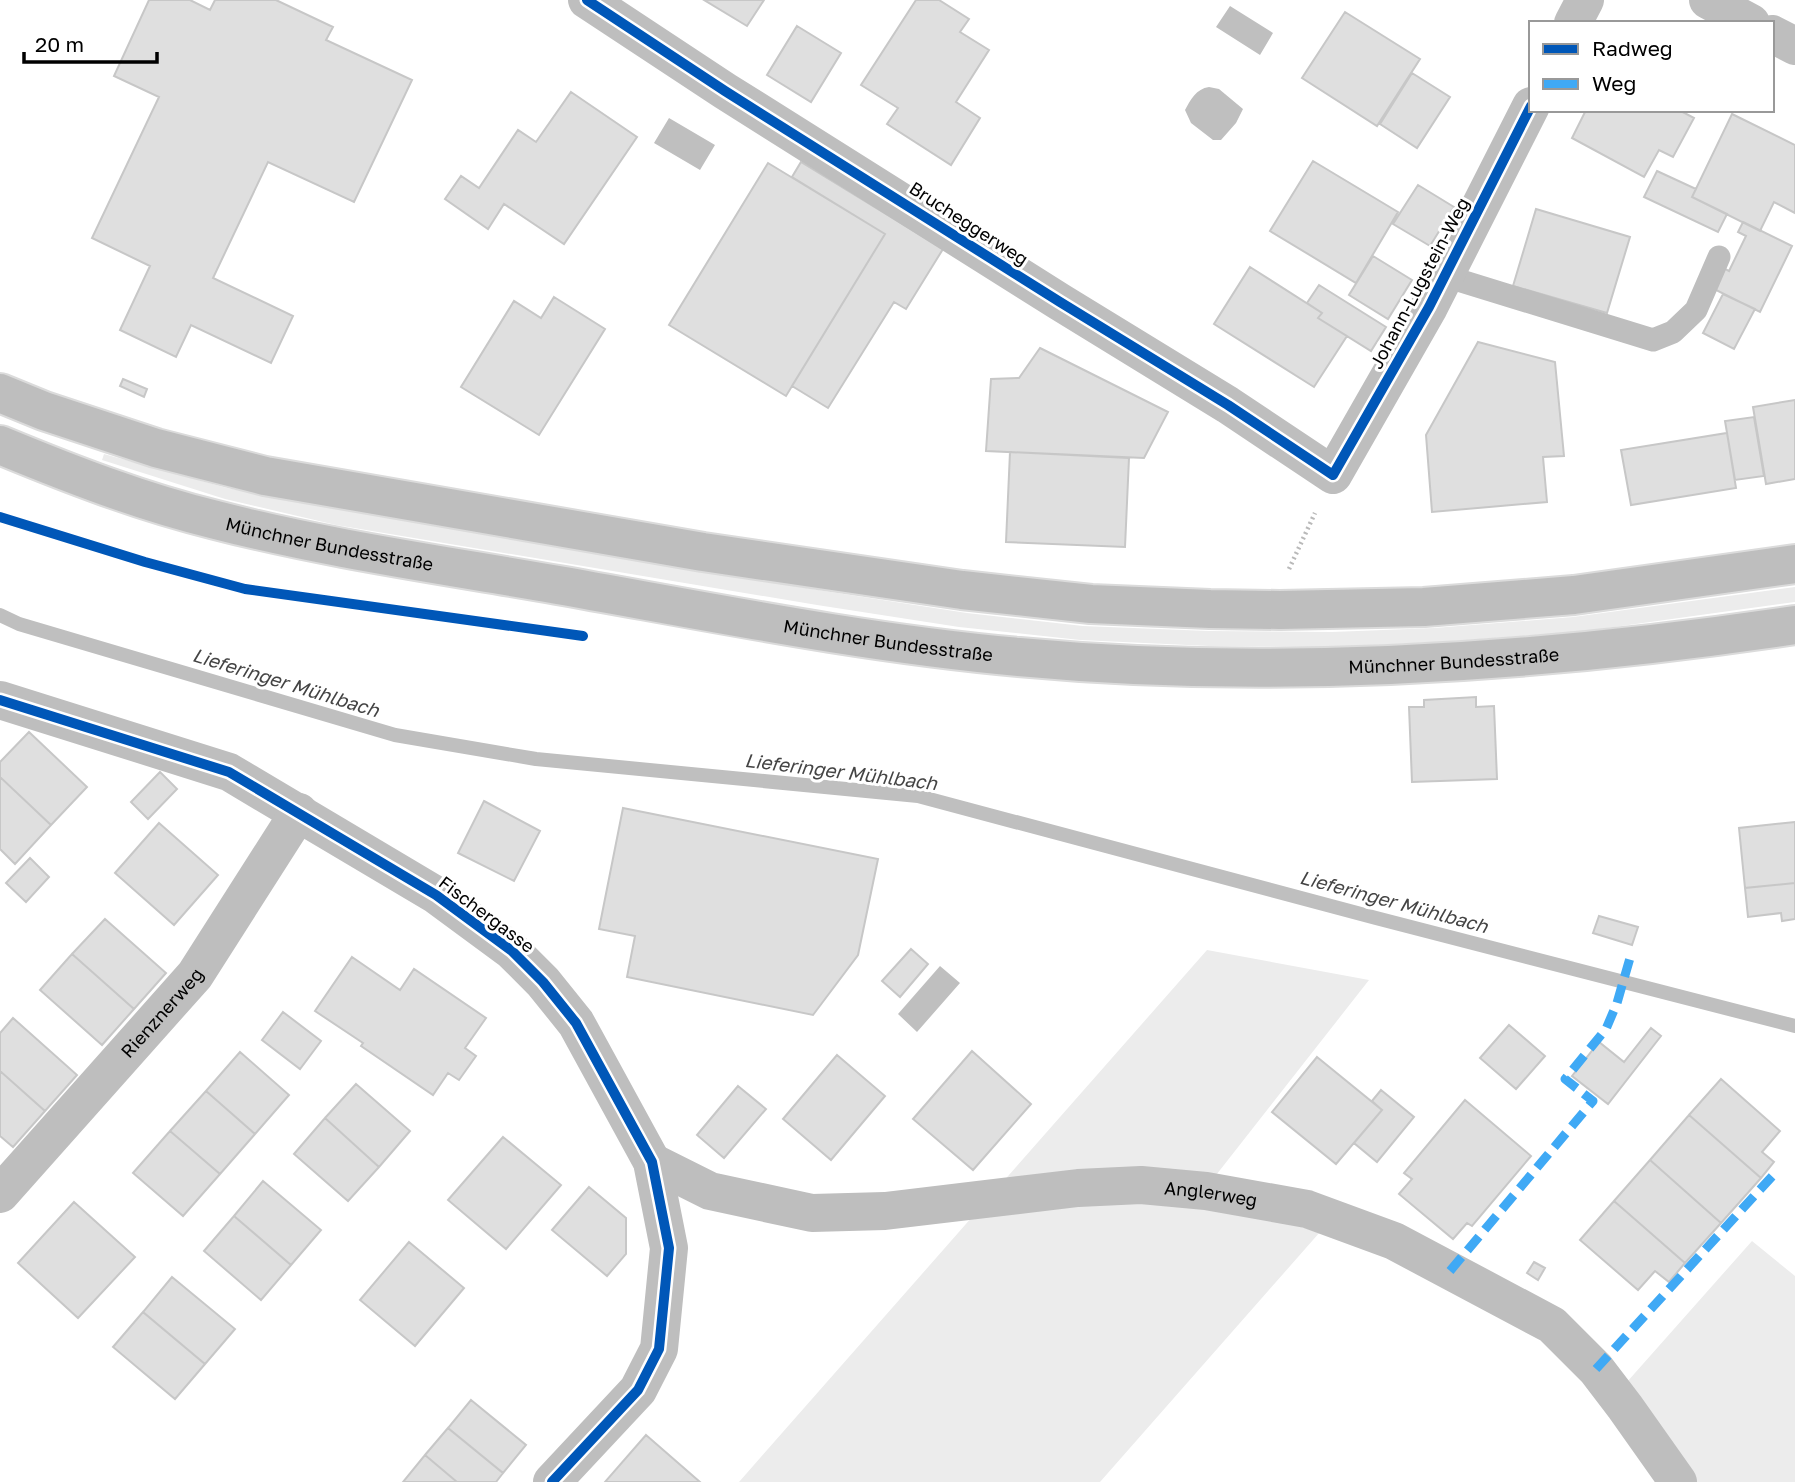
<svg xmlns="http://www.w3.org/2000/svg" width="1795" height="1482" font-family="'Golos Text',sans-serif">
<rect width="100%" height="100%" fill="#fff"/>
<!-- green -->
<path fill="#ececec" d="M 104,454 L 227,488 L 373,515 L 824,591 L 967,613 L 1083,626 L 1209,631 L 1332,632 L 1434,628 L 1573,617 L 1795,587 L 1795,602 L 1578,632 L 1438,642 L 1331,647 L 1209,646 L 1080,640 L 959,627 L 817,605 L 336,525 L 225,499 L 102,460 Z
M 1207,950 L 1369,980 L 1213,1179 L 1247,1212 L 1320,1232 L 1100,1482 L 739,1482 Z
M 1752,1241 L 1795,1276 L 1795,1482 L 1694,1482 L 1627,1382 Z"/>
<!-- water -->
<path fill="#bfbfbf" d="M 1230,6 L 1273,33 L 1260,55 L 1216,27 Z
M 1209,87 L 1219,89 L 1243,109 L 1236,123 L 1221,140 L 1213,140 L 1191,123 L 1185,110 C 1191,99 1196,89 1209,87 Z
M 669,118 L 715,145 L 700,170 L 654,143 Z
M 940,966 L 960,983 L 917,1032 L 898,1014 Z"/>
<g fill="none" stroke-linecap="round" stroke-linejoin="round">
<!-- stream -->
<path stroke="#bfbfbf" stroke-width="14" d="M 0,615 L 19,624 L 395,735 L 536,759 L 918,796 L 1376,918 L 1795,1026"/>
</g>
<!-- building -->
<path fill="#dfdfdf" stroke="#c7c7c7" stroke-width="2" d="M 149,0 L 190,0 L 210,10 L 215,0 L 276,0 L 333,27 L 326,40 L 412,80 L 354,202 L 268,162 L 213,278 L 293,316 L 271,363 L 191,325 L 176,357 L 120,330 L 150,266 L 92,238 L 159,97 L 114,76 Z
M 704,0 L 764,0 L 747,26 Z
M 916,0 L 939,0 L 969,19 L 960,32 L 989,50 L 956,102 L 980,118 L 951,165 L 887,124 L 898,108 L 861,85 Z
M 1345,12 L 1420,59 L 1377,126 L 1302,78 Z
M 797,26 L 841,53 L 811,102 L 767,75 Z
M 1412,73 L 1450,97 L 1417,148 L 1380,124 Z
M 571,92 L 637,137 L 564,244 L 504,204 L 488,229 L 445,199 L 461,176 L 479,188 L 518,130 L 536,142 Z
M 1586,110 L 1679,110 L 1694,118 L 1673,157 L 1659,150 L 1644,177 L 1572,138 Z
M 1732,114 L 1795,145 L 1795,213 L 1774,202 L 1760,231 L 1692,197 Z
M 1313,161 L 1398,212 L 1356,283 L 1270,231 Z
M 801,162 L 943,249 L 906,309 L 894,302 L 828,408 L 792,386 L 885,234 L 792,177 Z
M 768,163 L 885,234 L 786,396 L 669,325 Z
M 1657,171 L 1696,189 L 1692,197 L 1727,214 L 1718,232 L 1644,197 Z
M 1418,185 L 1454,207 L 1430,246 L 1393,224 Z
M 1536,209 L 1630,237 L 1607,313 L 1513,286 Z
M 1743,222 L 1792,246 L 1760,312 L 1710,287 L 1720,266 L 1729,271 L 1746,236 L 1738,232 Z
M 1373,256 L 1412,280 L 1388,319 L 1349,295 Z
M 1250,267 L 1322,313 L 1318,318 L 1347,336 L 1314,387 L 1214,324 Z
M 1319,285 L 1386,327 L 1371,351 L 1318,318 L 1322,313 L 1307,303 Z
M 1723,294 L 1755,309 L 1734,349 L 1703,333 Z
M 554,297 L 605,329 L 539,435 L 461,387 L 514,301 L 541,318 Z
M 1478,342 L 1555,362 L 1564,456 L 1543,457 L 1547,502 L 1432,512 L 1426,435 Z
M 1040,348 L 1168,412 L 1144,458 L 986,451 L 991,379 L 1019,378 Z
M 123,379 L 147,389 L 144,397 L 120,386 Z
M 1795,400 L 1795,479 L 1766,484 L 1753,407 Z
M 1754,417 L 1764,476 L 1735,480 L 1725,421 Z
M 1727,433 L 1736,488 L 1631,505 L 1621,450 Z
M 1010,452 L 1129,458 L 1125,547 L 1006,542 Z
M 1476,697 L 1476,707 L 1494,706 L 1497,779 L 1412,782 L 1409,707 L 1424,707 L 1424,700 Z
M 29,732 L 87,787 L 51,825 L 0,777 L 0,762 Z
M 160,772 L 177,789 L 148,819 L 131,802 Z
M 0,777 L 51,825 L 15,864 L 0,849 Z
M 484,801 L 540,831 L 514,881 L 458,853 Z
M 623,808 L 878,859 L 858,955 L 813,1015 L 627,977 L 635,936 L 599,929 Z
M 1795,822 L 1795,883 L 1745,888 L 1739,828 Z
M 159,823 L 218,875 L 174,925 L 115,873 Z
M 30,858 L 49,877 L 26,902 L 6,883 Z
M 1795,883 L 1795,919 L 1782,921 L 1781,913 L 1748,917 L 1745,888 Z
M 1599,916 L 1638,927 L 1632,945 L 1593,933 Z
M 105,919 L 166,973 L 134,1009 L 72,954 Z
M 911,949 L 928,964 L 900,997 L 882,981 Z
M 72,954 L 134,1009 L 102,1045 L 40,990 Z
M 352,957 L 400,990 L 414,969 L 486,1018 L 465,1048 L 476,1056 L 459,1080 L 448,1073 L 433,1095 L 361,1046 L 363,1043 L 315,1011 Z
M 283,1012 L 321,1041 L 300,1069 L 262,1040 Z
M 13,1018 L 77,1075 L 45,1111 L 0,1071 L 0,1033 Z
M 1509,1025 L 1545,1056 L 1516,1089 L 1480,1058 Z
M 1651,1028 L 1661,1036 L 1608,1104 L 1572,1076 L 1599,1042 L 1624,1062 Z
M 972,1051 L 1031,1104 L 973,1170 L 913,1119 Z
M 240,1052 L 289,1095 L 255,1134 L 206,1091 Z
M 837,1055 L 885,1096 L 831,1160 L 783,1119 Z
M 1317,1057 L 1382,1110 L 1336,1164 L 1272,1112 Z
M 0,1071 L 45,1111 L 13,1147 L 0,1136 Z
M 1721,1079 L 1780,1131 L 1762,1152 L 1774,1162 L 1761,1178 L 1689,1115 Z
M 356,1084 L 410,1131 L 379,1167 L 325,1118 Z
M 738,1086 L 766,1109 L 724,1158 L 697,1135 Z
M 1381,1090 L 1414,1117 L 1377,1162 L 1354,1143 L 1382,1110 L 1372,1101 Z
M 206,1091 L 255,1134 L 220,1174 L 170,1131 Z
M 1465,1100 L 1531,1156 L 1472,1226 L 1467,1223 L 1453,1239 L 1399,1194 L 1412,1179 L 1404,1173 Z
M 1689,1115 L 1761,1178 L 1721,1223 L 1650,1160 Z
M 325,1118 L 379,1167 L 348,1201 L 294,1154 Z
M 170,1131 L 220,1174 L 183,1216 L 133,1173 Z
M 503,1137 L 561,1185 L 506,1249 L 448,1200 Z
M 1650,1160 L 1721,1223 L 1685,1263 L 1614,1201 Z
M 263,1181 L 321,1230 L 291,1265 L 234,1216 Z
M 589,1187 L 626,1218 L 626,1254 L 607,1276 L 552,1230 Z
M 1614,1201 L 1685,1263 L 1669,1282 L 1655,1271 L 1638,1290 L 1580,1240 Z
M 74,1202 L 135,1257 L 78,1318 L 18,1263 Z
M 234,1216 L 291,1265 L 261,1300 L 204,1251 Z
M 409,1242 L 464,1288 L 415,1346 L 360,1300 Z
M 1534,1262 L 1545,1268 L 1538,1280 L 1527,1273 Z
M 172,1277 L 235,1329 L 205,1364 L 143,1312 Z
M 143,1312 L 205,1364 L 175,1399 L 113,1347 Z
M 471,1400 L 526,1445 L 503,1473 L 448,1428 Z
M 448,1428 L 503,1473 L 496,1482 L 457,1482 L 425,1455 Z
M 646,1435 L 700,1482 L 605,1482 Z
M 425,1455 L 457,1482 L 403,1482 Z"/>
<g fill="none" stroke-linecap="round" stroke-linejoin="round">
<!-- primary casing -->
<g stroke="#dbdbdb" stroke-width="42">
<g id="primary">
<path d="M 0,393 L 44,411 L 156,448 L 265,476 L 703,552 L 962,590 L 1091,604 L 1210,609 L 1280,610 L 1424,607 L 1574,595 L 1795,564"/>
<path id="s3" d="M 0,445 C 70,474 142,502 216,520 C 328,549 444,565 558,585 C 711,612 864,643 1019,657 C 1276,681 1540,663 1795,625"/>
</g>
</g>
<!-- path -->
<path stroke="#b9b9b9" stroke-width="4.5" stroke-dasharray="2 3.5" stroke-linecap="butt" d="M 1289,569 L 1315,513"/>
<!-- lane -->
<path stroke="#bebebe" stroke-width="23" d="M 1445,276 L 1653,340 L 1673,332 L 1696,310 L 1719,257"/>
<!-- street -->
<g stroke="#bebebe" stroke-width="38">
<path d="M 587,0 L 725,91 L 1060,302 L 1228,405 L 1333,475 L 1429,307 L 1531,106"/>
<path d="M 1708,0 L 1751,23"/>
<path d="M 1573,23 L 1585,0"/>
<path d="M 1772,34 L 1795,46"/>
<path d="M 0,700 L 229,772 L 436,895 L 512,951 L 543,982 L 576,1023 L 652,1162 L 669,1248 L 659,1349 L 638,1390 L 552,1482"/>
<path id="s1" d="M 652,1162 L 710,1191 L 812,1213 L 885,1211 L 1078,1188 L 1141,1185 L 1206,1191 L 1307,1209 L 1394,1241 L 1552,1325 L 1596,1369 L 1625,1407 L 1678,1482"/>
<path id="s2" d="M 0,1194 L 195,975 L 299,812"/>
</g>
<!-- primary -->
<use href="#primary" stroke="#bebebe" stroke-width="38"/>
<!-- quiet -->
<path stroke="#3fa9f5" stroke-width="9" stroke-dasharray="18 9" stroke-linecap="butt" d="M 1450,1271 L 1593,1101 L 1565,1079 L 1606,1029 L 1617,1003 L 1632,951
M 1596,1369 L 1777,1171"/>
<!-- cycleway casing -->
<g stroke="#fff" stroke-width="15">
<path id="cycleway" d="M 587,0 L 725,91 L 1060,302 L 1228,405 L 1333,475 L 1429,307 L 1531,106
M 0,517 L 145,562 L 245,589 L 583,636
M 0,700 L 229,772 L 436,895 L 512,951 L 543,982 L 576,1023 L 652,1162 L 669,1248 L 659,1349 L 638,1390 L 552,1482"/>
</g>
<!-- cycleway -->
<use href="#cycleway" stroke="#0057b8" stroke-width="10"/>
</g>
<g text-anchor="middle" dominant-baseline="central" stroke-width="6" stroke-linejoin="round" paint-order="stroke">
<!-- street labels -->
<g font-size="18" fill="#000" stroke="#fff">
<text transform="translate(969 223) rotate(33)">Brucheggerweg</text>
<text transform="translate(1419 283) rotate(-62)">Johann-Lugstein-Weg</text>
<text stroke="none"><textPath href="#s3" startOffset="345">Münchner Bundesstraße</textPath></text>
<text stroke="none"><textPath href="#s3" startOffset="912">Münchner Bundesstraße</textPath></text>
<text stroke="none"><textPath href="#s3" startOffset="1479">Münchner Bundesstraße</textPath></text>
<text transform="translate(487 914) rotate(37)">Fischergasse</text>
<text stroke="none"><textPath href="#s2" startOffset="243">Rienznerweg</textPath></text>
<text stroke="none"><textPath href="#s1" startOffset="570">Anglerweg</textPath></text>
</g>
<!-- water labels -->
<g font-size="19" font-style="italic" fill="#444" stroke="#fff">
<text transform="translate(286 682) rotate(17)">Lieferinger Mühlbach</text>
<text transform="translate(841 771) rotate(7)">Lieferinger Mühlbach</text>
<text transform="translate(1394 901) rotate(15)">Lieferinger Mühlbach</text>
</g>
</g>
<!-- legend -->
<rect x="1529" y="21" width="245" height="91" fill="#ffffff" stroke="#999999" stroke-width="2"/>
<rect x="1543" y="44" width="35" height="10" fill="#0057b8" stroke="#999999" stroke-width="2"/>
<text x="1592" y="56" font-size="21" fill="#000000">Radweg</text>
<rect x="1543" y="79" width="35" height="10" fill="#3fa9f5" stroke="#999999" stroke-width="2"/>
<text x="1592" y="91" font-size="21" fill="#000000">Weg</text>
<!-- scale -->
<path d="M24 52v10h133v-10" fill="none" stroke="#000000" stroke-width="3.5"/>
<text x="35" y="52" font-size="21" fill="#000000" stroke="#ffffff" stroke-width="5" paint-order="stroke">20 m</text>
</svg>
